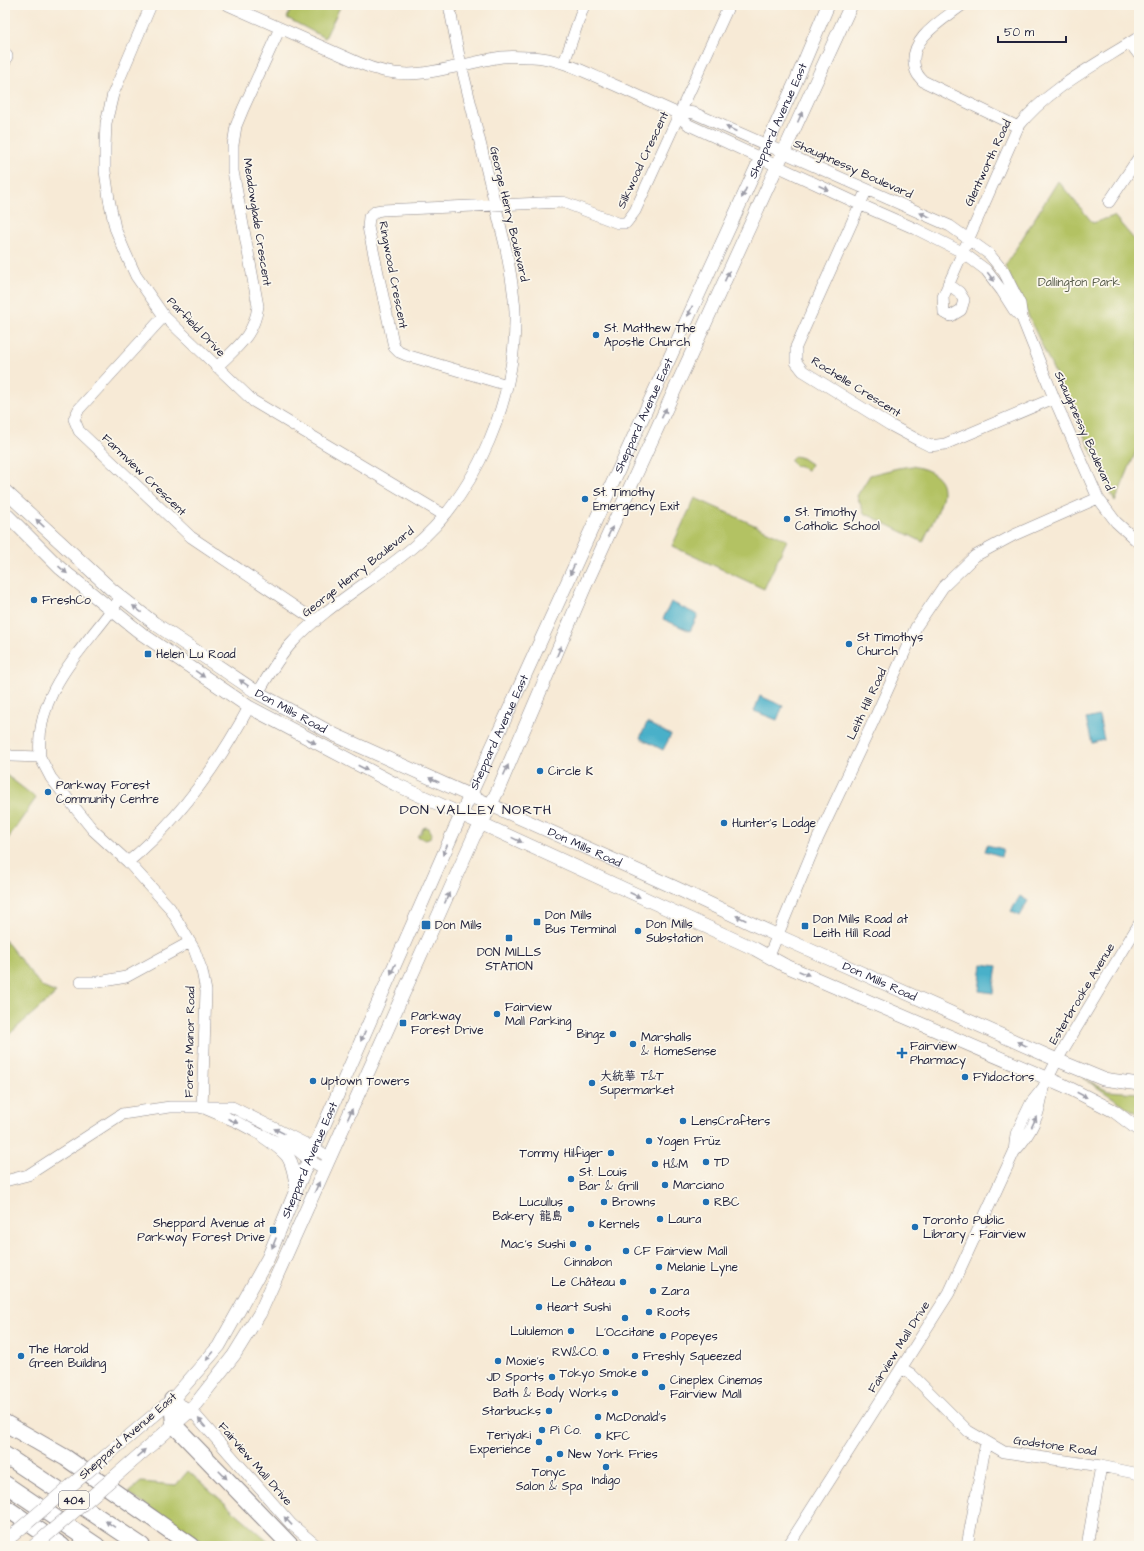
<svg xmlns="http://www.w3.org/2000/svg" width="1144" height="1551" font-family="'Architects Daughter','LXGW WenKai TC',sans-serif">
<rect width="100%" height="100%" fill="#fbf7ec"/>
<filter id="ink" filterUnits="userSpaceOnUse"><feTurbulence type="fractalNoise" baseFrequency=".025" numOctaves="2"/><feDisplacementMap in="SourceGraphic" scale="8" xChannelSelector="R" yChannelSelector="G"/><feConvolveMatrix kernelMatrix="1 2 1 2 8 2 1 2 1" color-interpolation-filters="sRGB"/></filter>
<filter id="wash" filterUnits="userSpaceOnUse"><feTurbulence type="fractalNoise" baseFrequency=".012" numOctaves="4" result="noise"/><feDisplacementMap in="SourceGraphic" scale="16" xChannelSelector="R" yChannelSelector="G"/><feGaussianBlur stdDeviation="0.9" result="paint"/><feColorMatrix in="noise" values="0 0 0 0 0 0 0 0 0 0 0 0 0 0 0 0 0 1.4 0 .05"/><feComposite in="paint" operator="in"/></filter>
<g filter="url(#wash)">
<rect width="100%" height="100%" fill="#f7ead6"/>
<!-- green -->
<path fill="#b3c264" stroke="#6a7250" d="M 293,5 L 341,5 L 325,38 L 287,18 Z
M 1058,181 L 1093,223 L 1114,216 L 1139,245 L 1139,444 L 1115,502 L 1005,266 Z
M 795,456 L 802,458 L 811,464 L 808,470 L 794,465 L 790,461 Z
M 912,466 C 965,476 937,510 923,542 L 864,513 L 857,496 L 870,475 L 898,468 Z
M 695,498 L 787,540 L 764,589 L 672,546 Z
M 5,774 L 36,798 L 5,843 Z
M 426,827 L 429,828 L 432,834 L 429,839 L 425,840 L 417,836 L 421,833 L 423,828 Z
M 5,940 L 42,987 L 56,993 L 5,1038 Z
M 1083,1078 L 1108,1091 L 1139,1093 L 1139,1115 Z
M 188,1471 L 274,1546 L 206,1546 L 128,1493 L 141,1482 L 176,1485 Z"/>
<!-- water -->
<path fill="#4ab0c9" stroke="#366982" d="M 671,602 L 698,615 L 690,631 L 663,619 Z
M 760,696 L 783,706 L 777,720 L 754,711 Z
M 1099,716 L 1104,740 L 1092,743 L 1086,719 Z
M 647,723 L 671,735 L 663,750 L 640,738 Z
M 987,845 L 1003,849 L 1001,856 L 985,851 Z
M 1020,896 L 1028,901 L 1019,916 L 1011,911 Z
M 982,964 L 997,966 L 993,993 L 979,991 Z"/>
</g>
<g filter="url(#ink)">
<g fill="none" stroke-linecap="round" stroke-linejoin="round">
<!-- minor casing -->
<g stroke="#8c8688" stroke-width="12">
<path id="minor" d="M 151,5 L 113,94 L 106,123 L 105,147 L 105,171 L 109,199 L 115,228 L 125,252 L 136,276 L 164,316 L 253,401 L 444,515
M 228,5 L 359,63 C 413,87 449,65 502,57 C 511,56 522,57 532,57 C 559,58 585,72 610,83 C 633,93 656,104 679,114
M 962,5 C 943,20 907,39 915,68 C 916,73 920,78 923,81 L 1018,127
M 1130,43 L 1139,55
M 5,53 L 7,56 L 5,62
M 564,63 L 584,5
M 679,114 L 687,112 L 694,113 L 950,226 L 989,254 L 1004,272 L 1020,304 L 1022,318 L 1054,398 L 1098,498 L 1116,522 L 1139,543
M 679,114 L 684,121 L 689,125 L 859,204 L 916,229 L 962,252 L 986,270 L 1002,291 L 1014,310 L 1022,318
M 866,191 L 796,347 L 796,362 L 803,371 L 890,425 L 918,440 L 930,446 L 945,444 L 1054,398
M 1109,202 L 1139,157
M 948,284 L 959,292 L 964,300 L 961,310 L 951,316 L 944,313 L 943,297 L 1018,127 C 1047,89 1099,63 1139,37
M 164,316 L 79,409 L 74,419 L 79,431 L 191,537 L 316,621
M 217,367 C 237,347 254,336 258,306 L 233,171 L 233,145 L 236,126 L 243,109 L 280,28
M 507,385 L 406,355 L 399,352 L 394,347 L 368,227 L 369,217 L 376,211 L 382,210 L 563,202 L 618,223 L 626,223 L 635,211 L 729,5
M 258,693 C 268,676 277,660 290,645 C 324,607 374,580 413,547 C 478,494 517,395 515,312 C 514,291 510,270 506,249 L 459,56 L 449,5
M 5,754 L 11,756 L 40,757 L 51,778 L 93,830 L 128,862 L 170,908 L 194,949 L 202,971 L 206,991 L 202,1108
M 40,757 C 34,689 86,648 121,597
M 128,862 C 179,820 218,765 249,707
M 769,956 L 818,838 L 873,722 L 916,627 L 943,587 L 975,556 L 1014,535 L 1098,498
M 81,982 L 99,982 L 126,977 L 190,942
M 206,1109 L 237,1122 L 263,1136 L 297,1150 L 309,1160 L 325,1169
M 1014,1152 C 1032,1133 1040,1114 1043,1088
M 5,1181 L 28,1175 L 122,1114 L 170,1107 L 232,1107 L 314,1148 L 330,1158
M 901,1368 L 911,1374 L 968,1431 L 1004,1452 L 1101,1466 L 1139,1474
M 172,1400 L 191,1410 L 291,1524 L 317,1546
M 788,1546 L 949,1293 L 1014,1152 L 1016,1134 L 1031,1103 L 1043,1088 L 1057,1060 L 1139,924
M 967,1546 L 986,1442
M 1087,1546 L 1101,1466"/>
</g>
<!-- major casing -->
<g stroke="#8c8688" stroke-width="14">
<g id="major">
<path id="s1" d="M 5,491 L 111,589 L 154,623 L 258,693 L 335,735 L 676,888 L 776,935 L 1057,1060 L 1103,1079 L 1139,1084"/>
<path d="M 5,513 L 60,568 L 112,610 L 142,634 L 249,707 L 395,784 L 755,949 L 784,965 L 1063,1085 L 1114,1111 L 1139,1130"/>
<path d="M 263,1136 C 291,1155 291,1156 297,1189"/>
<path id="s2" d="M 94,1466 L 172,1400 L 219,1346 L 268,1258 L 306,1166 L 452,835 L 796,81 L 828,5"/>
<path d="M 112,1479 L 191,1410 L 234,1355 L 260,1313 L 474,836 L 482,823 L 497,792 L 589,577 L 851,5"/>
<path d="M 5,1542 L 14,1534"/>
</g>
</g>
<!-- highway casing -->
<g stroke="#8c8688" stroke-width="18">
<path id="highway" d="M 172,1400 L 174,1425 L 291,1546
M 5,1423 L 66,1458 L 192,1546
M 5,1455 L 142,1546
M 5,1484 L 97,1546
M 5,1507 L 62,1546"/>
</g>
<!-- minor -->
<use href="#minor" stroke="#fff" stroke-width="11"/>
<!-- major -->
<use href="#major" stroke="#fff" stroke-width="13"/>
<!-- highway -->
<use href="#highway" stroke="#fff" stroke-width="16"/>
<!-- major-bridge casing -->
<g stroke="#8c8688" stroke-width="14" stroke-linecap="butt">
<path id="major-bridge" d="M 14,1534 L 94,1466
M 34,1546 L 112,1479"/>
</g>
<!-- major-bridge -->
<use href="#major-bridge" stroke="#fff" stroke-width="13"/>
</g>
<!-- one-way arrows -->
<defs><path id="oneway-solid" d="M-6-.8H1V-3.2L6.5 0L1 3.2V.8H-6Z"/></defs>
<g fill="#9c9ca7">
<use href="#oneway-solid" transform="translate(800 117) rotate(-66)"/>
<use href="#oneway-solid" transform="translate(731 129) rotate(-156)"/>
<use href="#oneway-solid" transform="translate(824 188) rotate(25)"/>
<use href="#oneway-solid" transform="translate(744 193) rotate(115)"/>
<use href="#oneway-solid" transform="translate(925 215) rotate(-157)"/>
<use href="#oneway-solid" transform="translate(727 276) rotate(-65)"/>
<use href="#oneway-solid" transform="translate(991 277) rotate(52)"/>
<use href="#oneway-solid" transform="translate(690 311) rotate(115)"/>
<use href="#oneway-solid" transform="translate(664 413) rotate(-65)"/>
<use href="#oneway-solid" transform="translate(40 523) rotate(-137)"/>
<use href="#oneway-solid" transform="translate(610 532) rotate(-65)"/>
<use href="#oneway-solid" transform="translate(63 570) rotate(41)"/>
<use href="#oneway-solid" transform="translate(572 570) rotate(114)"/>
<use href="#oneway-solid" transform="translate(137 609) rotate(-142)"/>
<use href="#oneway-solid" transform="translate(559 651) rotate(-67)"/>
<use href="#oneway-solid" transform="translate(200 674) rotate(35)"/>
<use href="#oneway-solid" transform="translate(244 683) rotate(-146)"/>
<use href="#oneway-solid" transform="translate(311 741) rotate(28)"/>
<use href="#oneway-solid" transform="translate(363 768) rotate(27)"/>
<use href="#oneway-solid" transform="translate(506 770) rotate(-66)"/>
<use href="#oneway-solid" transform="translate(434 780) rotate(-156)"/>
<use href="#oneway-solid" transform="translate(517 840) rotate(26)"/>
<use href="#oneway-solid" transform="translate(445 850) rotate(114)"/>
<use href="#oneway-solid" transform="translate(635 895) rotate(25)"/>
<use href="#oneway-solid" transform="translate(447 898) rotate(-66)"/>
<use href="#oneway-solid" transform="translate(741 918) rotate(-155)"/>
<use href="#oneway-solid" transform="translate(393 969) rotate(114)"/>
<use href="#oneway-solid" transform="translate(804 973) rotate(23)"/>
<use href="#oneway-solid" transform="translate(363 1036) rotate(114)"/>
<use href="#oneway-solid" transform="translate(1022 1044) rotate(-156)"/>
<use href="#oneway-solid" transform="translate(1082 1095) rotate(27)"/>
<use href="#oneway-solid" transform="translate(350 1114) rotate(-66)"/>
<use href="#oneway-solid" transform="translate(233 1121) rotate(24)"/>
<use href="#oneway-solid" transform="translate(1034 1122) rotate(-65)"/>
<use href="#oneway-solid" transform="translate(279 1131) rotate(-154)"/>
<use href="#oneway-solid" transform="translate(317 1187) rotate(-66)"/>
<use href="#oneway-solid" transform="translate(274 1243) rotate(112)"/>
<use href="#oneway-solid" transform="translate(210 1356) rotate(131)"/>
<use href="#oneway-solid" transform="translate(202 1423) rotate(-130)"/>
<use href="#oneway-solid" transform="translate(141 1453) rotate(-41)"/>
<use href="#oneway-solid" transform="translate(223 1475) rotate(45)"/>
<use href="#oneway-solid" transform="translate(288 1521) rotate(-133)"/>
<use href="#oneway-solid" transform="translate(110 1524) rotate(-146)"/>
</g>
</g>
<!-- markers -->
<g fill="#1f6fb2" stroke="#fbf7ec" stroke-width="1.5">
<circle cx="596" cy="335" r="4"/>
<circle cx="585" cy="499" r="4"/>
<circle cx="787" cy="519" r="4"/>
<circle cx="34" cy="600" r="4"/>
<circle cx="849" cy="644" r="4"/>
<rect x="144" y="650" width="8" height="8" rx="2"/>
<circle cx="540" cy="771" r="4"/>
<circle cx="48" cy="792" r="4"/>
<circle cx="724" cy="823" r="4"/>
<rect x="533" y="918" width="8" height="8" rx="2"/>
<rect x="421" y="920" width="10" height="10" rx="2"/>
<rect x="801" y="922" width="8" height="8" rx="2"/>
<circle cx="638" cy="931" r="4"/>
<rect x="505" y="934" width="8" height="8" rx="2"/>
<circle cx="497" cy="1014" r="4"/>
<rect x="399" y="1019" width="8" height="8" rx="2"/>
<circle cx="613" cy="1034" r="4"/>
<circle cx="633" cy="1044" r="4"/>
<path d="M900 1047h4v4h4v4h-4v4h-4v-4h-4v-4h4z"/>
<circle cx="965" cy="1077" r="4"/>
<circle cx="313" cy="1081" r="4"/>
<circle cx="592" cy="1083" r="4"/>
<circle cx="683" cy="1121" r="4"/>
<circle cx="649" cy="1141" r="4"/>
<circle cx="611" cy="1153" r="4"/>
<circle cx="706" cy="1162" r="4"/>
<circle cx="655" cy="1164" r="4"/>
<circle cx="571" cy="1179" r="4"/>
<circle cx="665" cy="1185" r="4"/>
<circle cx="604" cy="1202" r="4"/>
<circle cx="706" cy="1202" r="4"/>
<circle cx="571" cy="1209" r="4"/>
<circle cx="660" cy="1219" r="4"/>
<circle cx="591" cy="1224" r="4"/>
<circle cx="915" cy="1227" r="4"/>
<rect x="269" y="1226" width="8" height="8" rx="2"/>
<circle cx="573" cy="1244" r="4"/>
<circle cx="588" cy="1248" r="4"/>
<circle cx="626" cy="1251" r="4"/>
<circle cx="659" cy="1267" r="4"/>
<circle cx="623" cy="1282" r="4"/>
<circle cx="653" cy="1291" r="4"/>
<circle cx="539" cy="1307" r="4"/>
<circle cx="649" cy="1312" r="4"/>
<circle cx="625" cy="1318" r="4"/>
<circle cx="571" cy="1331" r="4"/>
<circle cx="663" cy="1336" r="4"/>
<circle cx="606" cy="1352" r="4"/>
<circle cx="21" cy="1356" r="4"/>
<circle cx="635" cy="1356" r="4"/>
<circle cx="498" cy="1361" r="4"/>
<circle cx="645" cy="1373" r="4"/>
<circle cx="552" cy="1377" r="4"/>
<circle cx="662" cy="1387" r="4"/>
<circle cx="615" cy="1393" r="4"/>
<circle cx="549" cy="1411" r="4"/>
<circle cx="598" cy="1417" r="4"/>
<circle cx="542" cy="1430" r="4"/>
<circle cx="598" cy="1436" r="4"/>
<circle cx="539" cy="1442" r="4"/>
<circle cx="560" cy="1454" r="4"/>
<circle cx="549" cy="1459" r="4"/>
<circle cx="606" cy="1467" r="4"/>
</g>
<g text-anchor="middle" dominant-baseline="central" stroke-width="3.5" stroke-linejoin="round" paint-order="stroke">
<!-- shield labels -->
<rect fill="#fbf7ec" stroke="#636270" stroke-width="1" x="59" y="1491" width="30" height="18" rx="3"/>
<g font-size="11" font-weight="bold" fill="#22223b">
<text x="74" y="1500">404</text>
</g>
<!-- street labels -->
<g font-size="12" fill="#22223b" stroke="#fbf7ec">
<text stroke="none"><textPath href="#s2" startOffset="1521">Sheppard Avenue East</textPath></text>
<text transform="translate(643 160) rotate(-65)">Silkwood Crescent</text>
<text transform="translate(988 163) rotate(-65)">Glentworth Road</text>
<text transform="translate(853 169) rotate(24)">Shaughnessy Boulevard</text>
<text transform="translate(509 214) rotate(77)">George Henry Boulevard</text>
<text transform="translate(257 222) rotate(81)">Meadowglade Crescent</text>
<text transform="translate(393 275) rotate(79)">Ringwood Crescent</text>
<text transform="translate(196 327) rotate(46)">Parfield Drive</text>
<text transform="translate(856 387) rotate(32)">Rochelle Crescent</text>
<text stroke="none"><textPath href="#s2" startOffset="1197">Sheppard Avenue East</textPath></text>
<text transform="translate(1084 431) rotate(66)">Shaughnessy Boulevard</text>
<text transform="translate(144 475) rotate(44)">Farmview Crescent</text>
<text transform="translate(358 572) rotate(-38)">George Henry Boulevard</text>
<text transform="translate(867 704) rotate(-65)">Leith Hill Road</text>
<text stroke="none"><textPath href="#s1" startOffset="362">Don Mills Road</textPath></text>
<text stroke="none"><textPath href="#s2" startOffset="849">Sheppard Avenue East</textPath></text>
<text stroke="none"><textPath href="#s1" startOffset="686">Don Mills Road</textPath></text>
<text stroke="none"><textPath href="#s1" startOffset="1010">Don Mills Road</textPath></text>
<text transform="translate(1082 994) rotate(-59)">Esterbrooke Avenue</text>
<text transform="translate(190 1042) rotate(-89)">Forest Manor Road</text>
<text stroke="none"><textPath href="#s2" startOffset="381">Sheppard Avenue East</textPath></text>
<text transform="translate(899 1347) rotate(-58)">Fairview Mall Drive</text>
<text transform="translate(128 1436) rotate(-41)">Sheppard Avenue East</text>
<text transform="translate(1055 1446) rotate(8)">Godstone Road</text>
<text transform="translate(255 1464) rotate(49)">Fairview Mall Drive</text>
</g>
<!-- park labels -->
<g font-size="12" fill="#555a49" stroke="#fbf7ec">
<text x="1079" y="282">Dallington Park</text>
</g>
<!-- poi labels -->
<g font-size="12" fill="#22223b" stroke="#fbf7ec" text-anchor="start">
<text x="604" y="328">St. Matthew The<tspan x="604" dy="14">Apostle Church</tspan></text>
<text x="593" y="492">St. Timothy<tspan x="593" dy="14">Emergency Exit</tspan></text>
<text x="795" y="512">St. Timothy<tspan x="795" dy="14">Catholic School</tspan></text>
<text x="42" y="600">FreshCo</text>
<text x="857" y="637">St Timothys<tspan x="857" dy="14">Church</tspan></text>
<text x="156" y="654">Helen Lu Road</text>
<text x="548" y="771">Circle K</text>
<text x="56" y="785">Parkway Forest<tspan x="56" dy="14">Community Centre</tspan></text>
<text x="732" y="823">Hunter's Lodge</text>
<text x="545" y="915">Don Mills<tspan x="545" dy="14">Bus Terminal</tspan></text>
<text x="813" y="919">Don Mills Road at<tspan x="813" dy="14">Leith Hill Road</tspan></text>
<text x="646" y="924">Don Mills<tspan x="646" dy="14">Substation</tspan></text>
<text x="435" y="925">Don Mills</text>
<text x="509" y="952" text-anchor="middle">DON MILLS<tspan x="509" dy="14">STATION</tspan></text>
<text x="505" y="1007">Fairview<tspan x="505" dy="14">Mall Parking</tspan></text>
<text x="411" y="1016">Parkway<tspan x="411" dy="14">Forest Drive</tspan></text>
<text x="605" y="1034" text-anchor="end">Bingz</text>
<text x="641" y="1037">Marshalls<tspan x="641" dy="14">&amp; HomeSense</tspan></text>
<text x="910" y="1046">Fairview<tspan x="910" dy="14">Pharmacy</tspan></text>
<text x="600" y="1076">大統華 T&amp;T<tspan x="600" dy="14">Supermarket</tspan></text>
<text x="973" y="1077">FYidoctors</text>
<text x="321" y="1081">Uptown Towers</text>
<text x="691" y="1121">LensCrafters</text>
<text x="657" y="1141">Yogen Früz</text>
<text x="603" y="1153" text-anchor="end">Tommy Hilfiger</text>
<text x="714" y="1162">TD</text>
<text x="663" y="1164">H&amp;M</text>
<text x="579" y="1172">St. Louis<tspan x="579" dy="14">Bar &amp; Grill</tspan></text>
<text x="673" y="1185">Marciano</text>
<text x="563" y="1202" text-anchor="end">Lucullus<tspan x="563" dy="14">Bakery 龍島</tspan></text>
<text x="612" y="1202">Browns</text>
<text x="714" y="1202">RBC</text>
<text x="668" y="1219">Laura</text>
<text x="923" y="1220">Toronto Public<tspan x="923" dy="14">Library - Fairview</tspan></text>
<text x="265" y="1223" text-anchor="end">Sheppard Avenue at<tspan x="265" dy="14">Parkway Forest Drive</tspan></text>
<text x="599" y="1224">Kernels</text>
<text x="565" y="1244" text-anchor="end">Mac's Sushi</text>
<text x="634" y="1251">CF Fairview Mall</text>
<text x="588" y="1262" text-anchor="middle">Cinnabon</text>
<text x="667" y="1267">Melanie Lyne</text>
<text x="615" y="1282" text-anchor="end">Le Château</text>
<text x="661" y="1291">Zara</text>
<text x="547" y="1307">Heart Sushi</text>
<text x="657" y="1312">Roots</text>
<text x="563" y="1331" text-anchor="end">Lululemon</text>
<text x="625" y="1332" text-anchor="middle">L'Occitane</text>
<text x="671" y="1336">Popeyes</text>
<text x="29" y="1349">The Harold<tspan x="29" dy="14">Green Building</tspan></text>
<text x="598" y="1352" text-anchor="end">RW&amp;CO.</text>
<text x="643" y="1356">Freshly Squeezed</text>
<text x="506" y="1361">Moxie's</text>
<text x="637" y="1373" text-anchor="end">Tokyo Smoke</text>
<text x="544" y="1377" text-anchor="end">JD Sports</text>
<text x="670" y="1380">Cineplex Cinemas<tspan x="670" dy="14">Fairview Mall</tspan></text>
<text x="607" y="1393" text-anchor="end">Bath &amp; Body Works</text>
<text x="541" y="1411" text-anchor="end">Starbucks</text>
<text x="606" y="1417">McDonald's</text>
<text x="550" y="1430">Pi Co.</text>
<text x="531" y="1435" text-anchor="end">Teriyaki<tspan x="531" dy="14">Experience</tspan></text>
<text x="606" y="1436">KFC</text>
<text x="568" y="1454">New York Fries</text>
<text x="549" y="1472" text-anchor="middle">Tonyc<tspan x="549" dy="14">Salon &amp; Spa</tspan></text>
<text x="606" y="1480" text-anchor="middle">Indigo</text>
</g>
<!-- quarter labels -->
<g font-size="14" letter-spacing="1" fill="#22223b" stroke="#fbf7ec">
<text x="476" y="810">DON VALLEY NORTH</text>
</g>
</g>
<!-- margin -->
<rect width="1144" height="1551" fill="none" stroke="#fbf7ec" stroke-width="20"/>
<!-- scale -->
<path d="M998 36v6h68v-6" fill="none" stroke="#22223b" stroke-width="2"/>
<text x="1004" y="36" font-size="12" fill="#22223b" stroke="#fbf7ec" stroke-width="3" paint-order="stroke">50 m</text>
</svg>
